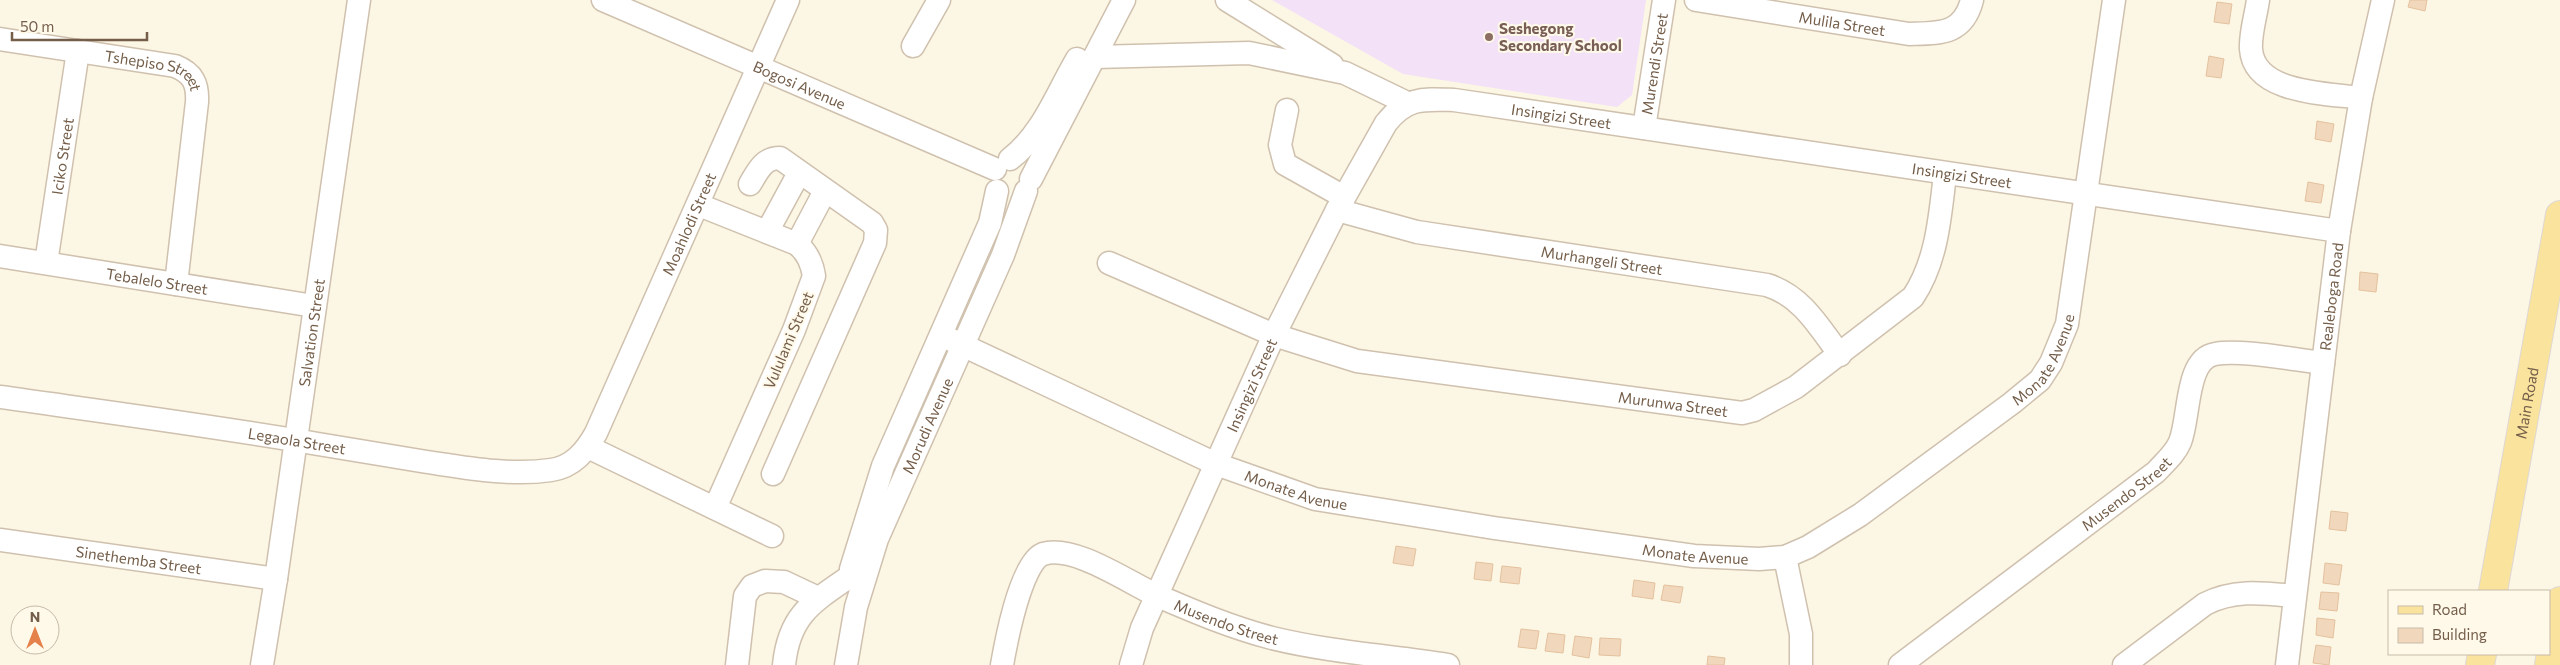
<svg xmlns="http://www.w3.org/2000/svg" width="2560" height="665" font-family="Commissioner,sans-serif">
<rect width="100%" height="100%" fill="#fcf6e4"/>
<!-- education -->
<path fill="#f3e1f8" d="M 1272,0 L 1646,0 L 1632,95 L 1617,107 L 1403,74 Z"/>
<!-- building -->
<path fill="#f1d8bc" stroke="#e4c19d" d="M 2410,0 L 2427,0 L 2425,11 L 2408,7 Z
M 2217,2 L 2232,4 L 2229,24 L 2214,22 Z
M 2209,56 L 2224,59 L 2221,78 L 2206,76 Z
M 2317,121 L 2334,124 L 2331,142 L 2315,139 Z
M 2308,182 L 2324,185 L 2321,203 L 2305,201 Z
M 2360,272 L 2378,274 L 2376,292 L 2359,290 Z
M 2331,511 L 2348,513 L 2346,531 L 2329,529 Z
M 1396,546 L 1416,549 L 1413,566 L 1393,563 Z
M 1476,562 L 1493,564 L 1491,581 L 1474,579 Z
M 2325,563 L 2342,565 L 2339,585 L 2323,583 Z
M 1502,566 L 1521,568 L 1519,584 L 1500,582 Z
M 1634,580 L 1655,583 L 1653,599 L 1632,596 Z
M 1664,585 L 1683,587 L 1680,603 L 1661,600 Z
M 2321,592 L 2339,593 L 2337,611 L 2319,609 Z
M 2317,618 L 2335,620 L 2333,638 L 2316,635 Z
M 1521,629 L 1539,631 L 1536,649 L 1518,647 Z
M 1548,633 L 1565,635 L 1563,653 L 1545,651 Z
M 1575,636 L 1592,638 L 1589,658 L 1572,655 Z
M 1600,638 L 1621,639 L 1620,656 L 1599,655 Z
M 2316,645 L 2331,647 L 2329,665 L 2313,663 Z
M 1708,656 L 1725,658 L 1724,665 L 1707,665 Z"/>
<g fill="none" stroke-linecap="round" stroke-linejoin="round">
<!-- minor casing -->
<g stroke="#cfc1ae" stroke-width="25">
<g id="minor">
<path id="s1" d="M 603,0 L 995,169"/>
<path d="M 1227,0 L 1332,65"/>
<path id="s2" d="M 1696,0 L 1909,34 C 1940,33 1963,35 1972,0"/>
<path d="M 2258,0 C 2256,15 2250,34 2251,49 C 2254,94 2327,93 2361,98"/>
<path id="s3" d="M 0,39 L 175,66 C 193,73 198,84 197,102 L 176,284"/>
<path d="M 913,46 L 939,0"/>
<path d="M 1095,57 L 1249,53 L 1345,73 L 1407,103"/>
<path d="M 1287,110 L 1280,145 L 1285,164 L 1344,197"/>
<path id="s4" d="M 1644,128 L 1664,0"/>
<path d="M 1010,159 C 1042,135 1057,93 1077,59"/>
<path d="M 1031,179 L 1124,0"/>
<path d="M 750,184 C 758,171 763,158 780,158 L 872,223 L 876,230 L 875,243 L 773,474"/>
<path d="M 699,205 L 797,244 C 807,252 812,263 814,276 L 794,330 L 715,508"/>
<path id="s5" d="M 1337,210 L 1417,232 L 1767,285 C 1802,296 1819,327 1840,355"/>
<path d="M 767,232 L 799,173"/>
<path d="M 797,244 L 825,191"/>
<path id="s6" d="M 0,256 L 314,306"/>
<path id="s7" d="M 46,263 L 78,51"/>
<path id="s8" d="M 1109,263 L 1274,335 L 1357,361 L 1742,413 L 1754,410 L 1796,387 L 1913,297 C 1937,261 1940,217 1945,174"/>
<path id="s9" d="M 943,336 L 1216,464 L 1315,499 L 1494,528 L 1694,556 L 1759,559 L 1785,557 L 1808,547 L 1860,515 L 2012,403 L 2040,380 L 2051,363 L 2067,324 L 2114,0"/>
<path id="s10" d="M 0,397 C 106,412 213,426 318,444 C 355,450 391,456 427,462 C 467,468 510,476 551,470 C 573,467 586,451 596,433 L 788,0"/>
<path d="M 588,447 L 772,536"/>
<path id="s11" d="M 0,540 L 276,579"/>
<path d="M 1785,557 L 1801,634 L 1801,665"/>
<path d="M 851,569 L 883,466 L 990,223 L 997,191"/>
<path id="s12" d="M 262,665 L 276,579 L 359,0"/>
<path d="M 737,665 L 745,596 L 752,586 L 765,581 L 784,582 L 818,598"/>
<path d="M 784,665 C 789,616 811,603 849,577"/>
<path id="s13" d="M 846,665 L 856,607 L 877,539 L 1003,255 L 1026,191"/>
<path id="s14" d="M 1002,665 C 1006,642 1021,562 1043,554 C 1074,544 1129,583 1158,596 C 1195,612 1233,628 1272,638 C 1329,652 1390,656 1448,665"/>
<path id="s15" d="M 1131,665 L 1142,628 L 1274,335 L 1337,210 L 1386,123 C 1407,97 1423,99 1454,100 L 2339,231"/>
<path id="s16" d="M 1900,665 L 2156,472 C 2165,462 2175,454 2180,442 C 2190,418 2185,359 2215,354 C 2241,349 2295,360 2323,363"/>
<path d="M 2124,665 L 2205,604 C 2234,589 2263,593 2294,596"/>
<path id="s17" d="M 2287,665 L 2339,231 L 2361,98 L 2383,0"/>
</g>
</g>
<!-- major casing -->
<g stroke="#ded8d4" stroke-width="30">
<g id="major">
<path id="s18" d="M 2493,591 L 2560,215"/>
<path d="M 2480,665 L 2482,654"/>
<path d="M 2549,665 L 2560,601"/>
</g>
</g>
<!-- minor -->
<use href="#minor" stroke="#fff" stroke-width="22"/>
<!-- major -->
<use href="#major" stroke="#fae39d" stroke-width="28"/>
</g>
<!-- markers -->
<circle fill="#8d6e63" stroke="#fff9ea" stroke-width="2" cx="1489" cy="37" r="5"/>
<g text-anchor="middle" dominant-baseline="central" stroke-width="4" stroke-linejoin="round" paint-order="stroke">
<!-- street labels -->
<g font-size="15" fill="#745e4a" stroke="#fff9ea">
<text stroke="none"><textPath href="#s2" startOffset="148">Mulila Street</textPath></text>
<text stroke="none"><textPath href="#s4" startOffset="65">Murendi Street</textPath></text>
<text stroke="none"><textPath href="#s3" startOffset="159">Tshepiso Street</textPath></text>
<text stroke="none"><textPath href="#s1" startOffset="214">Bogosi Avenue</textPath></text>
<text stroke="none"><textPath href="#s15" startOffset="784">Insingizi Street</textPath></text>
<text stroke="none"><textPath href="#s7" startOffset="108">Iciko Street</textPath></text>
<text stroke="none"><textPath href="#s15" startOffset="1189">Insingizi Street</textPath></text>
<text stroke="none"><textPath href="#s10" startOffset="846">Moahlodi Street</textPath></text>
<text stroke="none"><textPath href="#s5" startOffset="270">Murhangeli Street</textPath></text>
<text stroke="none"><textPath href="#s6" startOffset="159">Tebalelo Street</textPath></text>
<text stroke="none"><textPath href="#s17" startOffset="371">Realeboga Road</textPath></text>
<text stroke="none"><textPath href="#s12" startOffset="336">Salvation Street</textPath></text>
<text transform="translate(788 340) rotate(-67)">Vululami Street</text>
<text stroke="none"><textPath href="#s9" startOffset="1211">Monate Avenue</textPath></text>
<text stroke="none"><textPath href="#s15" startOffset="305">Insingizi Street</textPath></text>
<text stroke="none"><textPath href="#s18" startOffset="191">Main Road</textPath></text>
<text stroke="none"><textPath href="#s8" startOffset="586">Murunwa Street</textPath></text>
<text stroke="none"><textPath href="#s13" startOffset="254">Morudi Avenue</textPath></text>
<text stroke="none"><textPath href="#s10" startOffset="300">Legaola Street</textPath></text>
<text stroke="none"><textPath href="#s9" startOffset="386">Monate Avenue</textPath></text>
<text stroke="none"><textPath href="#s16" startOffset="284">Musendo Street</textPath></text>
<text stroke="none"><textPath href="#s9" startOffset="791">Monate Avenue</textPath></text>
<text stroke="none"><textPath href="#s11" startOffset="140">Sinethemba Street</textPath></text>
<text stroke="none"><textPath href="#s14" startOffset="319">Musendo Street</textPath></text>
</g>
<!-- education labels -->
<g font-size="15" font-weight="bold" fill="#785e54" stroke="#fff9ea" text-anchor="start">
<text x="1499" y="28">Seshegong<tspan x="1499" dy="17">Secondary School</tspan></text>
</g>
</g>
<!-- legend -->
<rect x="2388" y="590" width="162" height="65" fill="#fff9ea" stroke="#c7bbaa"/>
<rect x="2398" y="606" width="25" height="8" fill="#fae39d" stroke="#c7bbaa"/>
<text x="2432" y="615" font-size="15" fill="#745e4a">Road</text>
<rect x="2398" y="628" width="25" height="15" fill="#f1d8bc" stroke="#c7bbaa"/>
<text x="2432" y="640" font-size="15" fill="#745e4a">Building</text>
<!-- north arrow -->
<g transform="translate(35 630)"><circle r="24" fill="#fff9ea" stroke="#c7bbaa"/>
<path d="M0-4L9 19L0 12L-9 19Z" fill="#e5814a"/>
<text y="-8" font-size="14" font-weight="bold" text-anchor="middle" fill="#745e4a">N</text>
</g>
<!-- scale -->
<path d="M12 32v8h135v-8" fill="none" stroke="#745e4a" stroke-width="2.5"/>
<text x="20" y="32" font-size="15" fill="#745e4a" stroke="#fff9ea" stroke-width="4" paint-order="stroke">50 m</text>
</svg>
